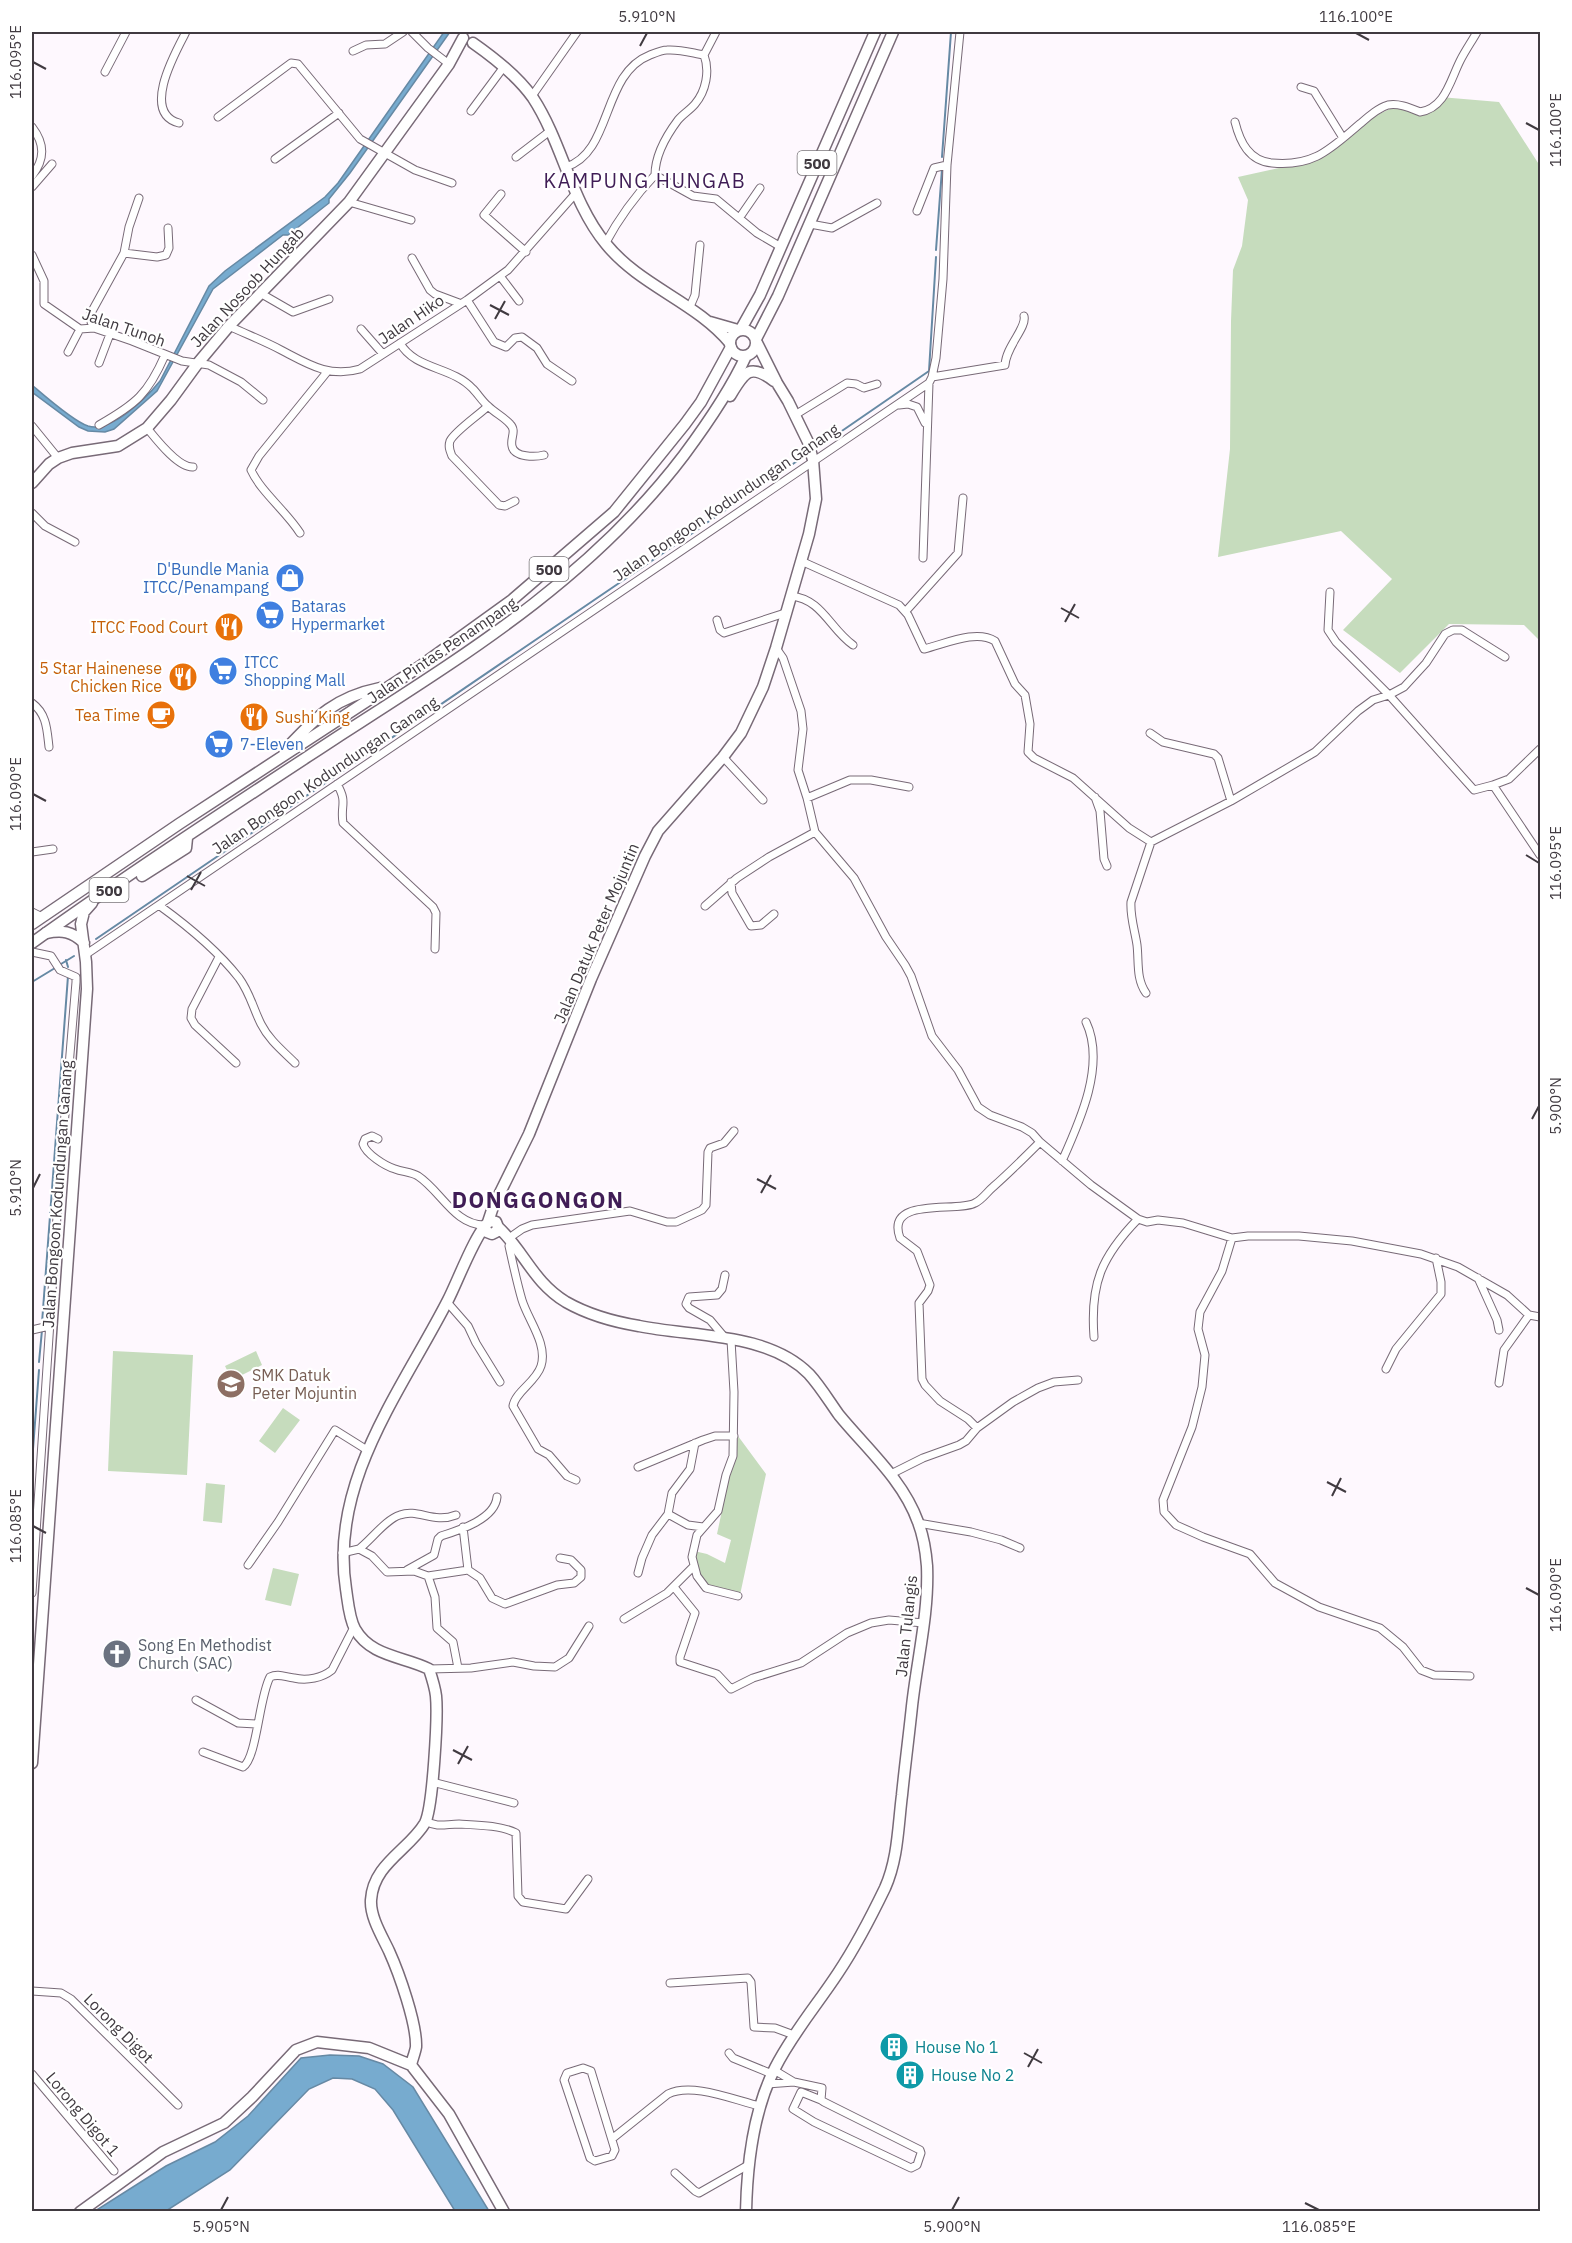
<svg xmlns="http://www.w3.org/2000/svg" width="1572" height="2243" font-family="'IBM Plex Sans',sans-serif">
<rect width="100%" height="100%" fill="#fef8fe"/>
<!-- green -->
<path fill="#c6dcbd" d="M 1440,97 L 1499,102 L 1540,166 L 1540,641 L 1524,625 L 1449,624 L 1400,673 L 1343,630 L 1392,579 L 1341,531 L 1218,557 L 1230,449 L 1231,321 L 1233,270 L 1242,246 L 1248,200 L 1238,177 L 1315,160 L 1375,116 L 1394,107 L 1426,109 Z
M 113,1351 L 193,1355 L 187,1475 L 108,1471 Z
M 256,1351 L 262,1365 L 232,1380 L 225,1366 Z
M 283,1408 L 300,1420 L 275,1453 L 259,1441 Z
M 738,1436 L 766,1474 L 740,1595 L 707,1587 L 700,1577 L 694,1551 L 707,1554 L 725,1563 L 731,1540 L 717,1534 Z
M 206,1483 L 225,1485 L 222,1523 L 203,1521 Z
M 273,1568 L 299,1574 L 291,1606 L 265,1600 Z"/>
<!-- water -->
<path fill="#77abcf" stroke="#6689a4" stroke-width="1.5" d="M 444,32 L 450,32 L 350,173 L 329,199 L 329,203 L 288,235 L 283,235 L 213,289 L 157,391 L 114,429 L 105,432 L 88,431 L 79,427 L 32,392 L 32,385 C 45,396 73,421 88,426 C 112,433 146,398 160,381 L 209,286 L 225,271 L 325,197 L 338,183 Z
M 330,2055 L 359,2056 L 383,2064 L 413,2087 L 489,2211 L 455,2211 L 393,2110 L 375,2089 L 352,2079 L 333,2078 L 309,2089 L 230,2170 L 166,2211 L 95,2211 L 166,2166 L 215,2142 L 248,2116 L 301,2058 Z"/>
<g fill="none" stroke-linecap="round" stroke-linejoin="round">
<!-- stream -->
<path stroke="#6689a4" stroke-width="2" d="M 942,157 L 951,32
M 936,250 L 942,169
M 820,446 L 929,371 L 936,257
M 705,524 L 806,455
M 96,939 L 700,528
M 66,960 L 68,967
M 61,964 L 74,956
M 32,982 L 55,968
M 42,1323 L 68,976
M 39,1362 L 42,1330
M 33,1449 L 39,1370
M 32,1465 L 32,1457"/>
<!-- street casing -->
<g stroke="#786a77" stroke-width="9">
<path id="street" d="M 412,32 L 428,48 L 449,64
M 353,51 L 366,45 L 385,44 L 403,32
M 704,55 C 710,71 706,91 695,104 C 690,110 683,114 678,120 C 666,136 655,155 655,175 L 693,196 L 716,199 L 757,233 L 781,247
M 704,55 L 716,32
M 105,72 L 126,32
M 1301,87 L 1314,91 L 1317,96 L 1343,138
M 532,96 L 577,32
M 471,111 L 503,68
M 218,117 L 291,63 L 298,64 L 360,139 L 415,170 L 452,183
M 1235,122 C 1240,142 1249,161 1272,163 C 1315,167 1331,148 1361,123 C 1369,116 1378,108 1388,105 C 1399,103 1410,108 1420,112 C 1445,108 1450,81 1460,61 C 1465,51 1472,41 1477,32
M 179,123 C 141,113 175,53 186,32
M 32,127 C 45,144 45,159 32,176
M 516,157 L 550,131
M 275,159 L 339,113
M 566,167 C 613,152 601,74 650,55 C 655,53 662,50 667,50 C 680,49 692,53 704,55
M 32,187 L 52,164
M 501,194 L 484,215 L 526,252
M 349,202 L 411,220
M 917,211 L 934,168 L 947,165
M 740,217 L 760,188
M 810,224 L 832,228 L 877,203
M 605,244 C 619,218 635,196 655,175
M 124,253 L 157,257 L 166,255 L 169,248 L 168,228
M 32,255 L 44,281 L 44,304 L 80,329 L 94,328 L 132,341 L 182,361 L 209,365 L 241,382 L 263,400
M 412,258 L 430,290 L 435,294 L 459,303
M 500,276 L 519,301
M 260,293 L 293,312 L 329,299
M 467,300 L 494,342 L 506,347 L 515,338 L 522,337 L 537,348 L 547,364 L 572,381
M 689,309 L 695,295 L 700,245
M 229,326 C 246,334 264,341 281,350 C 308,364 329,378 360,369 L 467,300 L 508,270 L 576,193
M 94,328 L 91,322 L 91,313 L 124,253 L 129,227 L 139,198
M 361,329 L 383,354
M 400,343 C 415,370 452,366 473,389 C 478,394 482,401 488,406 C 495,413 504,417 510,424 C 517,431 510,438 512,446 C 514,458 536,457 544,455
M 68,352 L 80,329
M 99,363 L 110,334
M 932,377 L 1005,365 C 1006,346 1027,328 1024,316
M 899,405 L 908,404 L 917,407 L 925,423
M 488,406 C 479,415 455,431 450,441 C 448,447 450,451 452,456 L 499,505 L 505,506 L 515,501
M 795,415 L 847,383 L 856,384 L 864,388 L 877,384
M 99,425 C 136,404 148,394 165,355
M 32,426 L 58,458
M 147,428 C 156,439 178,468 193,467
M 32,513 L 45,526 L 75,542
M 300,533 C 286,511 261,492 251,470 L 259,456 L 327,372
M 923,558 L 929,383
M 801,561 L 899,605 L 908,615 L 924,649 C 945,644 976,629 995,641 L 1015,684 L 1025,695 L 1030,724 L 1028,752 L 1034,758 L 1073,778 L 1129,828 L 1151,842
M 1330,592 L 1328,630 L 1336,642 L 1389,695 L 1474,790 L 1493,785 L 1540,855
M 791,596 C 822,599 830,629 853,645
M 906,611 L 958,553 L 963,498
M 717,620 L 720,630 L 724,633 L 785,613
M 776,648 L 783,658 L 801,711 L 803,729 L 798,770 L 807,798 L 815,832 L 854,878 L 886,937 L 905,965 L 911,976 L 932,1036 L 958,1070 L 978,1107 L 990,1115 L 1022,1127 L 1032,1133 L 1040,1142 L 1091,1185 L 1138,1219 L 1147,1222 L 1158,1220 L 1183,1223 L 1232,1238 L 1248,1236 L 1299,1236 L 1352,1241 L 1421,1254 L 1458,1267 L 1507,1295 L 1529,1315 L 1540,1317
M 32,703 C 47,714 47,730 49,747
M 1150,733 L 1163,742 L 1214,754 L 1218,758 L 1231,801
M 723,757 L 763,800
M 337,784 C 348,803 340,805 343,823 L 433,907 L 436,913 L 435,949
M 1493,785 L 1509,779 L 1540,749
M 1095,797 L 1100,811 L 1104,859 L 1107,866
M 807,798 L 850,780 L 871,780 L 909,787
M 1151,842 L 1231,801 L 1315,752 L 1358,711 L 1373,700 L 1389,695 L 1404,687 L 1426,663 L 1445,634 L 1453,630 L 1462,630 L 1505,657
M 32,852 L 53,849
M 731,882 L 732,893 L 751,926 L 761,925 L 774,914
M 160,906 C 189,927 217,950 239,978 C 250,993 253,1008 261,1024 C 269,1040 283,1051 295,1063
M 705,906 L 737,878 L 769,857 L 815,832
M 32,912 L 42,917
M 32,952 L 51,956 L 60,970 L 76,977 L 76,982 L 59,1186 L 32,1593
M 85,955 L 929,383 L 932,377 L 936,358 L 943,279 L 947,165 L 960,32
M 219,957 L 192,1009 L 191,1018 L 195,1025 L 236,1063
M 1146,993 C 1136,979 1139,962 1137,945 C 1135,931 1130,917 1131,902 L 1151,842
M 378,1139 L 372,1136 L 365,1139 L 363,1144 C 366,1154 385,1166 395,1169 C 403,1172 411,1172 418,1176 C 441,1191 455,1226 485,1225
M 1062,1161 C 1080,1121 1106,1064 1086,1022
M 509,1238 L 522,1229 L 532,1225 L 630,1211 L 667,1222 L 676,1222 L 702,1210 L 706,1205 L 708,1152 L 710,1148 L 724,1143 L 734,1131
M 1232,1238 L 1222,1271 L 1200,1312 L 1198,1329 L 1205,1355 L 1202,1387 L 1192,1427 L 1163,1500 L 1164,1512 L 1176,1525 L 1203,1537 L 1250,1554 L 1275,1583 L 1319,1607 L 1380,1628 L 1403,1647 L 1421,1670 L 1434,1675 L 1470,1676
M 509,1246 C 513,1264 517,1283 522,1300 C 528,1320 548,1344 541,1366 C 536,1382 515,1392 513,1406 L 538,1449 L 549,1455 L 567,1476 L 576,1480
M 725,1275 L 722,1289 L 717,1295 L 689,1297 L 686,1304 L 689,1308 L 710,1320 L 726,1339
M 1478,1278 L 1497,1320 L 1499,1330
M 447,1302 L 468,1326 L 476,1343 L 500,1382
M 32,1330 L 49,1326
M 1094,1337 C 1090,1284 1101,1257 1138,1219
M 731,1340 L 734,1392 L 733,1456 L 726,1475 L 718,1511 L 697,1535 L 692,1557 L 697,1576 L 706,1588 L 738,1596
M 1386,1369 L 1396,1349 L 1441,1294 L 1441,1282 L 1436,1258
M 1499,1383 L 1504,1350 L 1529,1315
M 977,1428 L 968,1419 L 940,1401 L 925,1385 L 922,1379 L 919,1303 L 928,1291 L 930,1285 L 917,1251 L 900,1238 C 885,1196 957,1213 975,1203 C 982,1200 987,1192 993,1187 C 1009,1173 1024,1158 1040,1142
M 638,1467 L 703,1440 L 715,1436 L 734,1436
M 891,1474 L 923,1458 L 959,1445 L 966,1441 L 977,1428 L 1013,1402 L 1038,1388 L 1054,1382 L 1078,1380
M 668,1514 L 688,1525 L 703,1527
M 918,1523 L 971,1532 L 1001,1540 L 1020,1548
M 463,1527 L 468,1570 L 480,1578 L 492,1598 L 505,1604 L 557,1585 L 574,1583 L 581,1577 L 581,1570 L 571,1560 L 560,1558
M 359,1549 C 371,1540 386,1519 400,1515 C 418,1508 433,1524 456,1515
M 342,1553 L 359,1549 L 372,1556 L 387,1572 L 414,1571 L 428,1576 L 435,1597 L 437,1628 L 453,1642 L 458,1668
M 248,1565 L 278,1522 L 335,1430 L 367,1450
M 407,1570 L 434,1555 L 438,1539 L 441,1536 C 460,1530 495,1519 497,1497
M 638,1573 L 642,1558 L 652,1535 L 668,1514 L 672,1493 L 690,1469 L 695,1443
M 428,1576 L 468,1570
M 674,1587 L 695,1613 L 680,1657 L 680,1662 L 717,1674 L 731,1689 L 753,1678 L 801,1663 L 847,1633 L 871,1623 L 889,1620 L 924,1623
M 624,1619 L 667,1593 L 693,1567
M 429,1669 L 471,1668 L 513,1662 L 534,1666 L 555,1667 L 569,1658 L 589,1626
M 196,1700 L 238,1723 L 257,1724
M 203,1752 L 243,1767 C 257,1758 259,1697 270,1677 C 278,1673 285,1677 294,1678 C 307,1681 322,1678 332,1670 L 354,1627
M 432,1782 L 514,1803
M 426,1821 C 437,1828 446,1824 459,1824 C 476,1825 500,1825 516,1833 L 518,1896 L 523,1902 L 566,1909 L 588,1879
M 670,1983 L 748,1978 L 751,1982 L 754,2027 L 775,2028 L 794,2035
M 32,1991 L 61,1993 L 71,1999 L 178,2105
M 729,2053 L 733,2058 L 772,2074
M 583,2068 L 591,2071 L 615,2150 L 612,2156 L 595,2161 L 590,2158 L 564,2080 L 567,2073 Z
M 774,2070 L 794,2082
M 32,2074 L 114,2171
M 767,2084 L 794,2082 L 822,2088 L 821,2100 L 824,2102 L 920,2150 L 921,2153 L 917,2165 L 911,2168 L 814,2122 L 793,2109 L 801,2092 L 821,2100
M 613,2138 L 668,2094 C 692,2082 734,2100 760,2106
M 675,2173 L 695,2191 L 699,2193 L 750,2164"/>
</g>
<!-- secondary casing -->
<g stroke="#786a77" stroke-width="13">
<path id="secondary" d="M 473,43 C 493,57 519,78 533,98 C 563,144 571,202 606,244 C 640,286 696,302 730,343
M 710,322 L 738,330
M 730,396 C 744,373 749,362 774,381
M 32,483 L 49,464 L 58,458 L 72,453 L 118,446 L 147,428 L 171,400 L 198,363 L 229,326 L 349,202 L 449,64 L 463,38
M 46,933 C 62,930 72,931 84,943
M 488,1222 L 493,1207 L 529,1134 L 591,979 L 645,856 L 658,831 L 723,757 L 741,733 L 763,687 L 776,648 L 809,534 L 816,499 L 813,460 L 808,442 L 788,401 L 777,383 L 757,343
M 498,1227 C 524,1251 533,1282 566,1302 C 587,1314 615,1322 639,1326 C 692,1337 768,1332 809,1374 C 820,1386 829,1401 839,1415 C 867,1449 903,1480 918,1522 C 923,1535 926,1553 927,1566 C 929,1613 917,1660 912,1706 C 909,1735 905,1765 902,1795 C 898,1827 898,1859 885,1888 C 871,1917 856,1946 838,1973 C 817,2005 792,2034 775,2068 C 753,2111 747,2164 746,2212
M 32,1763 L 87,989 L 86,962 L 81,924 L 84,912 L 92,903
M 411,2065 C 412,2060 415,2053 416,2047 C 417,2024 399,1973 389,1951 C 382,1936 370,1917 371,1900 C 373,1864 409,1850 425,1823 C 433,1807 438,1716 436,1696 C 435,1687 432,1678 429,1669 C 403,1656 371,1657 355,1629 C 349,1618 348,1602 346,1589 C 329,1482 402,1390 448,1300 C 457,1283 477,1229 490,1221 L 496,1222 L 498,1227 L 496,1232 L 492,1234 L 487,1232 L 485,1227
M 80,2212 L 163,2152 L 224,2123 L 252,2097 L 296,2050 L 317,2042 L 369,2048 L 411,2065 L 449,2114 L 504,2212"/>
</g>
<!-- primary casing -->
<g stroke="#786a77" stroke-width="13">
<path id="primary" d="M 741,329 L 760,295 L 875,32
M730 343a13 13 0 1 1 26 0a13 13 0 1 1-26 0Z
M 756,339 L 778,296 L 893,32
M 287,748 C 317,716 336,697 380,688
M 142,876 L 186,848 L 187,838
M 32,924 L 179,824 L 419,667 L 512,600 L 614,512 L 685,424 L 701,402 L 731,347
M 32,943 C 131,872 234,805 336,738 C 465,655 590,579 684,455 C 707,424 730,391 746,356"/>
</g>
<!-- street -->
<use href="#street" stroke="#fff" stroke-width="7"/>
<!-- secondary -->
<use href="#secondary" stroke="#fff" stroke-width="10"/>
<!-- primary -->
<use href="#primary" stroke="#fff" stroke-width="10"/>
</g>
<!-- ticks -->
<path fill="none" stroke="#403a40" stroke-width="2" d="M 1356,33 L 1369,40M 640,46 L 647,33M 33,62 L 46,69M 1526,123 L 1539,130M 490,305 L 509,315M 495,319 L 505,301M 1061,608 L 1079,618M 1065,622 L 1075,604M 33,794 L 46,801M 1526,855 L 1539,863M 187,876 L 205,886M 191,890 L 201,872M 1532,1119 L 1539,1106M 757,1179 L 776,1189M 33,1188 L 40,1174M 761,1193 L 771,1175M 1327,1482 L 1346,1492M 1332,1496 L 1341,1478M 33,1526 L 46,1533M 1526,1588 L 1539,1595M 453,1750 L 472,1760M 458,1764 L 468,1746M 1024,2053 L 1042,2063M 1028,2067 L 1038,2049M 1305,2203 L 1319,2210M 221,2210 L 228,2197M 952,2210 L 959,2197"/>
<!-- icons -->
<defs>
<g id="shop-disc" transform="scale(1.5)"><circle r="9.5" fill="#3f7fe0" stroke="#fff"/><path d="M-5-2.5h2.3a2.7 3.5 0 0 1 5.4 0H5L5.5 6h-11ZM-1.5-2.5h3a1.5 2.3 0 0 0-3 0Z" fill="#fff"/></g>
<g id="supermarket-disc" transform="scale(1.5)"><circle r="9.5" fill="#3f7fe0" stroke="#fff"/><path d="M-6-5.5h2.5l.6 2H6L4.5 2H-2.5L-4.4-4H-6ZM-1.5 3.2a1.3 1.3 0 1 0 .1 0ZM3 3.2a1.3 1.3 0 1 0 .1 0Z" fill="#fff"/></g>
<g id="restaurant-disc" transform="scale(1.5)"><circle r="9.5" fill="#e8710a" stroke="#fff"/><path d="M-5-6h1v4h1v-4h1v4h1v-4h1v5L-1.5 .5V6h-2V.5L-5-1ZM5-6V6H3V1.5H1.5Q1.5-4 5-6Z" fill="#fff"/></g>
<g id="cafe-disc" transform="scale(1.5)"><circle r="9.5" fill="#e8710a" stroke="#fff"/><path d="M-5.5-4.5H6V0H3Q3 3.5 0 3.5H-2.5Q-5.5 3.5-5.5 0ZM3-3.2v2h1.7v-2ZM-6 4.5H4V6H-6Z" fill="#fff"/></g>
<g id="school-disc" transform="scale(1.5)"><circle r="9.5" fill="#8d6e63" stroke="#fff"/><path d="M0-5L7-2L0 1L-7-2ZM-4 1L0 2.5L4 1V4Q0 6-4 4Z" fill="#fff"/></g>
<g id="church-disc" transform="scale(1.5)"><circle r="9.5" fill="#6b7280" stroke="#fff"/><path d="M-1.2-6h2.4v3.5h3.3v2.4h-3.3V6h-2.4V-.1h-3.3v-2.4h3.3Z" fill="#fff"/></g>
<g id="building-disc" transform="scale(1.5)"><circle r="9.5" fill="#0f9aa8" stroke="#fff"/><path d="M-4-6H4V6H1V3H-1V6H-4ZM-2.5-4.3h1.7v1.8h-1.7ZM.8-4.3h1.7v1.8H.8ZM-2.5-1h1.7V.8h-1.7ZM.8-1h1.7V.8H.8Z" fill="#fff"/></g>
</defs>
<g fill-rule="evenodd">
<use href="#shop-disc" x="290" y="578"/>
<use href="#supermarket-disc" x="270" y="615"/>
<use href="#restaurant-disc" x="229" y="627"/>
<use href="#supermarket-disc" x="223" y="671"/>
<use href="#restaurant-disc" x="183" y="677"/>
<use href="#cafe-disc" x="161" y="715"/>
<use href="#restaurant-disc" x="254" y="717"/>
<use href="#supermarket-disc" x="219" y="744"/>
<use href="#school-disc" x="231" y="1384"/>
<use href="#church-disc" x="117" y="1654"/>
<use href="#building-disc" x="894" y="2047"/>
<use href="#building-disc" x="910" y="2075"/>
</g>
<g text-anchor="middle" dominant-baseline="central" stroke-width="4.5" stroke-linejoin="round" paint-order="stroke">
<!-- shield labels -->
<g fill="#fff" stroke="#797579" stroke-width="1.5">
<rect x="797.5" y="151" width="39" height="24" rx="4.5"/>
<rect x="529.5" y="557" width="39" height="24" rx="4.5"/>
<rect x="89.5" y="878" width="39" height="24" rx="4.5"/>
</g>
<g font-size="15" font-weight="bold" fill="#403a40">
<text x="817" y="163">500</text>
<text x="549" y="569">500</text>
<text x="109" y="890">500</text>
</g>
<!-- street labels -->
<g font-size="16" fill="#403a40" stroke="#fff">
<text transform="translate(247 287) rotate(-47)">Jalan Nosoob Hungab</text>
<text transform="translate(411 319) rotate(-34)">Jalan Hiko</text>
<text transform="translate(124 327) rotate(19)">Jalan Tunoh</text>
<text transform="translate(726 502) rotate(-34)">Jalan Bongoon Kodundungan Ganang</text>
<text transform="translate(442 650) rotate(-34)">Jalan Pintas Penampang</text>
<text transform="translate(325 775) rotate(-34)">Jalan Bongoon Kodundungan Ganang</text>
<text transform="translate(596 933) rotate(-67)">Jalan Datuk Peter Mojuntin</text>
<text transform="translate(57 1194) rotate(-86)">Jalan Bongoon Kodundungan Ganang</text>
<text transform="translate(906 1626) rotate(-84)">Jalan Tulangis</text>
<text transform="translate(119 2028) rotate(45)">Lorong Digot</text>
<text transform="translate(83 2114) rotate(50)">Lorong Digot 1</text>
</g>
<!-- shop labels -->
<g font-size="16" fill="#366cbe" stroke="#fff" text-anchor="start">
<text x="269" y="569" text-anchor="end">D'Bundle Mania<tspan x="269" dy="18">ITCC/Penampang</tspan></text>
<text x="291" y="606">Bataras<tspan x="291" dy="18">Hypermarket</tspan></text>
<text x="244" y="662">ITCC<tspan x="244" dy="18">Shopping Mall</tspan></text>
<text x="240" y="744">7-Eleven</text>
</g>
<!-- food labels -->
<g font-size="16" fill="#c56008" stroke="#fff" text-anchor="end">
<text x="208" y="627">ITCC Food Court</text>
<text x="162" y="668">5 Star Hainenese<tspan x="162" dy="18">Chicken Rice</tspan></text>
<text x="140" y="715">Tea Time</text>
<text x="275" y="717" text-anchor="start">Sushi King</text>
</g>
<!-- education labels -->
<g font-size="16" fill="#785e54" stroke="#fff" text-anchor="start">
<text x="252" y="1375">SMK Datuk<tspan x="252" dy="18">Peter Mojuntin</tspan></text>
</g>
<!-- worship labels -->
<g font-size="16" fill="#5b616d" stroke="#fff" text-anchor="start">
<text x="138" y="1645">Song En Methodist<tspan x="138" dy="18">Church (SAC)</tspan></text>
</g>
<!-- culture labels -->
<g font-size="16" fill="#0d838f" stroke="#fff" text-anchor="start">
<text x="915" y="2047">House No 1</text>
<text x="931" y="2075">House No 2</text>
</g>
<!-- quarter labels -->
<g font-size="20" letter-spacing="1.5" fill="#401e56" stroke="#fff">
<text x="645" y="180">KAMPUNG HUNGAB</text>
</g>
<!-- district labels -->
<g font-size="22" font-weight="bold" letter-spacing="1.5" fill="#401e56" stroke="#fff">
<text x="538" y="1199">DONGGONGON</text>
</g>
</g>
<!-- border -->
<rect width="1572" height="2243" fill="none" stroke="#ffffff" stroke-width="66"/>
<rect x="33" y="33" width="1506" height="2177" fill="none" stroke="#403a40" stroke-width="2"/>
<g font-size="15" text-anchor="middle" fill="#403a40">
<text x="647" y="22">5.910°N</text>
<text x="1356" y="22">116.100°E</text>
<text transform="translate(16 62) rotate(-90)" y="5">116.095°E</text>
<text transform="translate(1556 130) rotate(-90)" y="5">116.100°E</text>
<text transform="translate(16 794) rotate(-90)" y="5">116.090°E</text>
<text transform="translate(1556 863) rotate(-90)" y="5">116.095°E</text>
<text transform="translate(1556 1106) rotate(-90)" y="5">5.900°N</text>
<text transform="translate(16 1188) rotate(-90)" y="5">5.910°N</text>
<text transform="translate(16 1526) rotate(-90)" y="5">116.085°E</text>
<text transform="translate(1556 1595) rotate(-90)" y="5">116.090°E</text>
<text x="221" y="2232">5.905°N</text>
<text x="952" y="2232">5.900°N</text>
<text x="1319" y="2232">116.085°E</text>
</g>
</svg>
